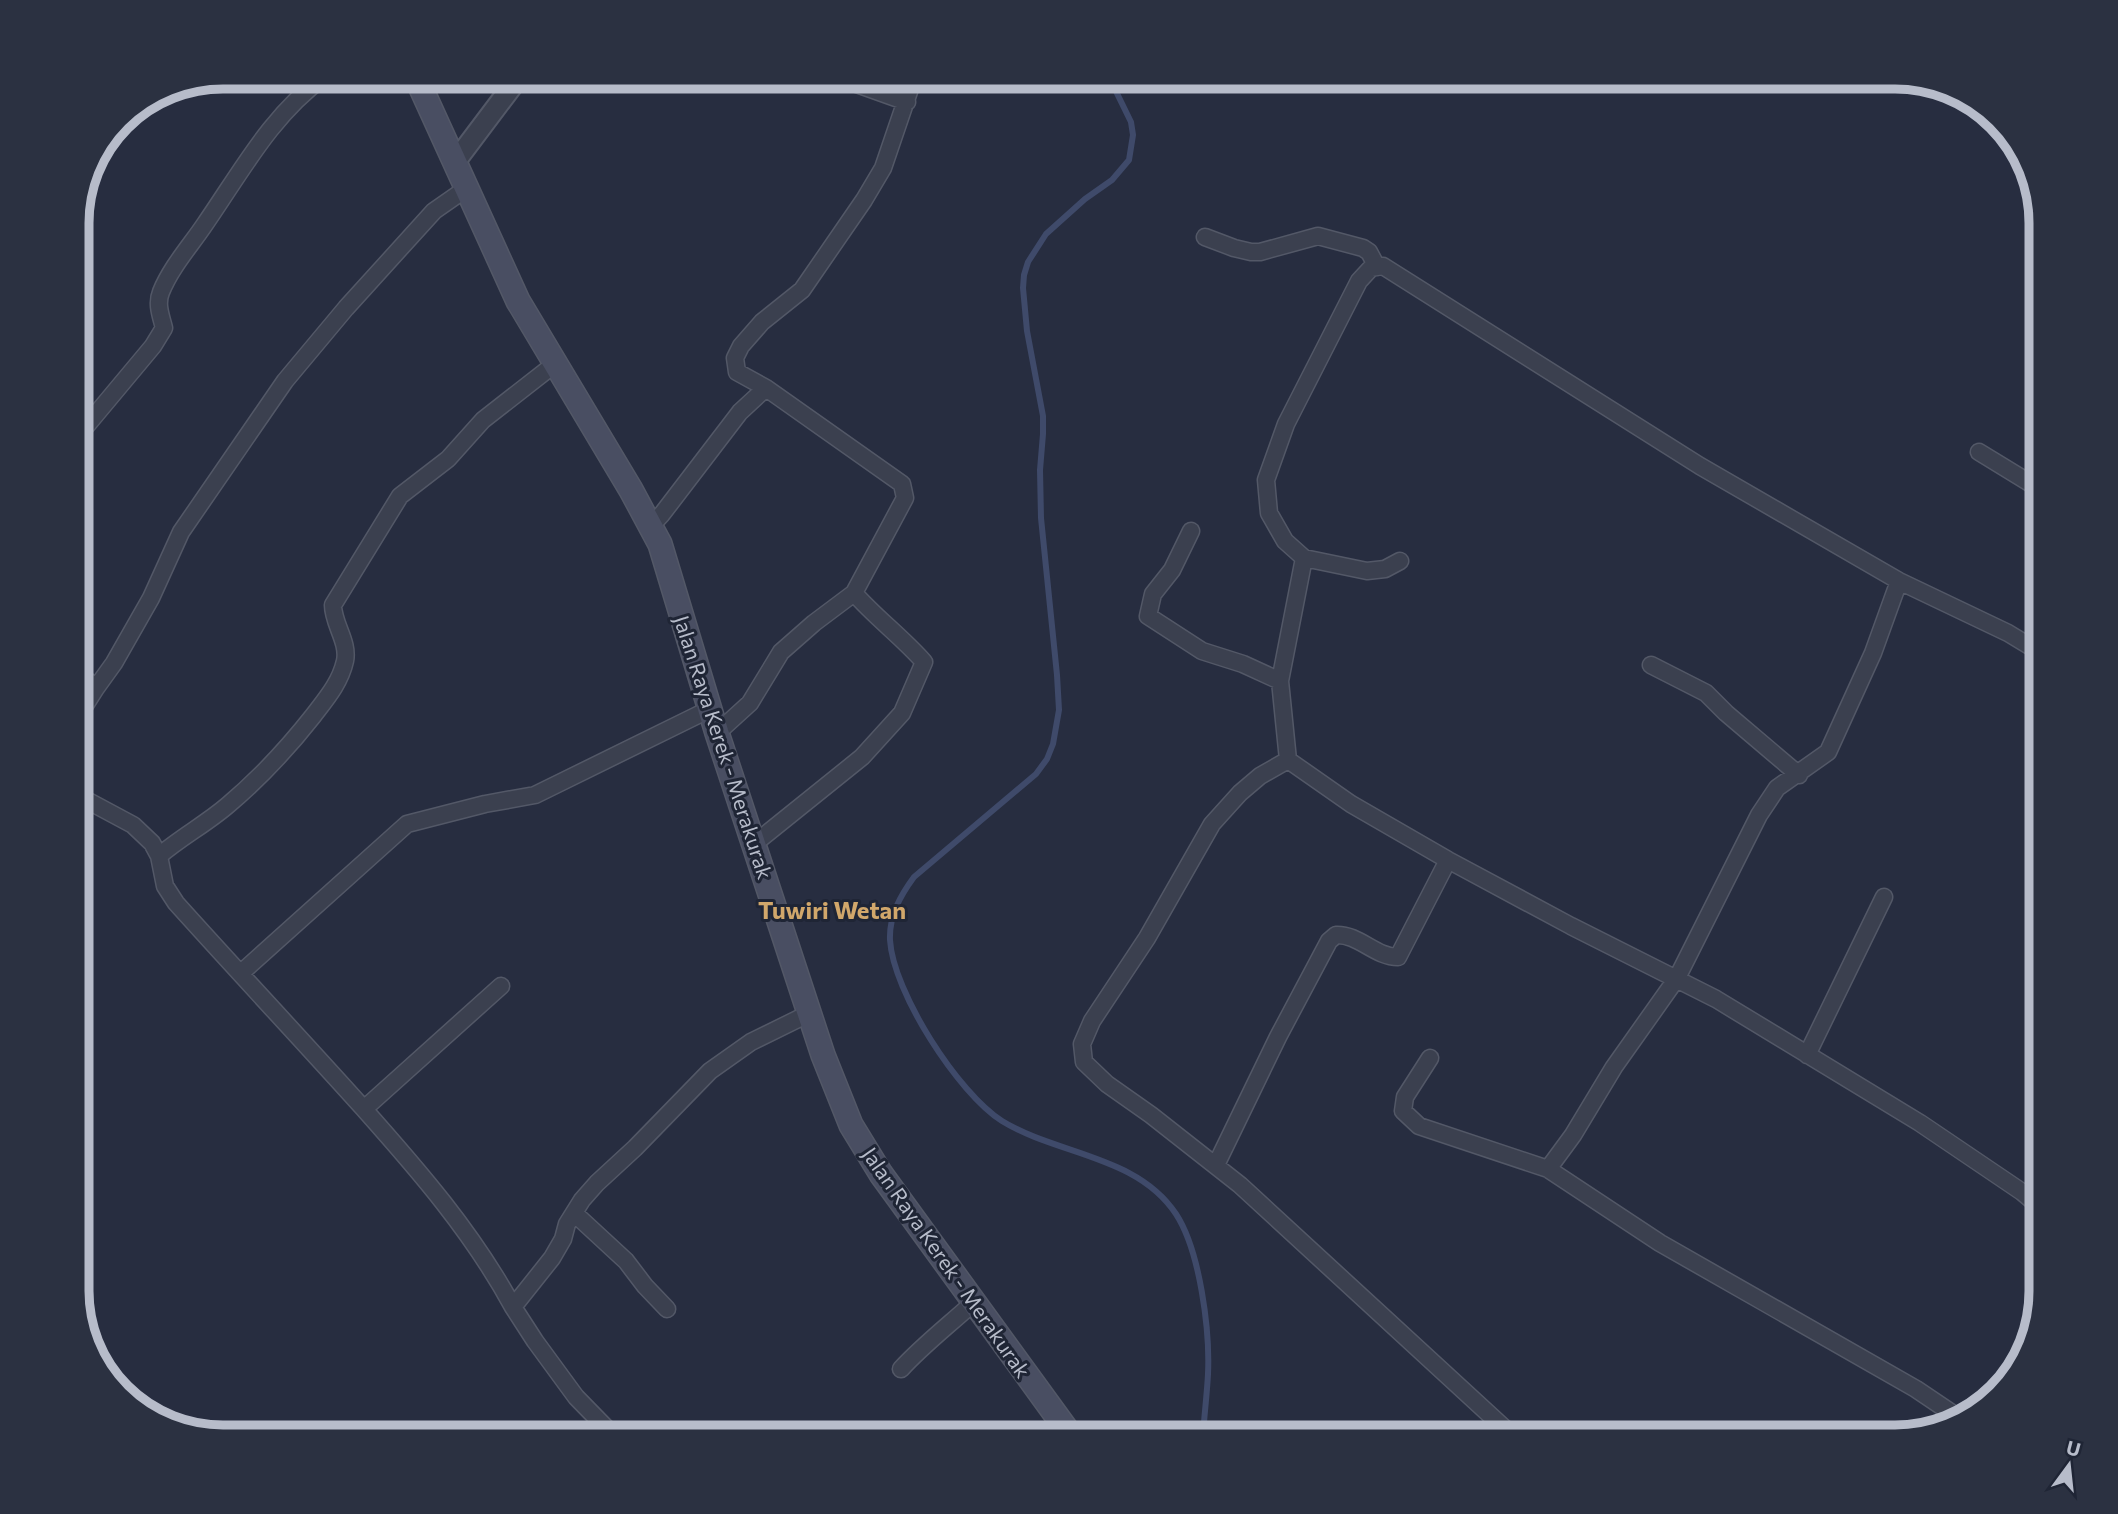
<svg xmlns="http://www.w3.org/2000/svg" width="2118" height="1514" font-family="Commissioner,sans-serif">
<rect width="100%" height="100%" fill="#272d40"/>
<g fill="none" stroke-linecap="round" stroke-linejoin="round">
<!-- stream -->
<path stroke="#3f4a6a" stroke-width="6" d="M 1109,77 L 1131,122 L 1133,135 L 1129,160 L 1112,180 L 1085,199 L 1046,234 L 1028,262 L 1024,275 L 1023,288 L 1027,331 L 1043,416 L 1043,434 L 1040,470 L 1041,518 L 1057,675 L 1059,710 L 1053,744 L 1047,759 L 1036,774 L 914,877 C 900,896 889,916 890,940 C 893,992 958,1093 1002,1121 C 1057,1155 1137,1155 1176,1214 C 1200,1251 1210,1330 1208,1374 C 1207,1395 1204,1416 1203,1437"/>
<!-- minor casing -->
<g stroke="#535867" stroke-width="19">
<path id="minor" d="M 837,77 L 907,102
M 1205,237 L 1234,248 L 1251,252 L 1260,252 L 1318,236 L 1363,248 L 1369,252 L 1377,267
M 77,437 L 153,346 L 164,328 C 161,316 156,304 161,292 C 171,267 191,245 205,224 C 241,172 272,114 324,77
M 1979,452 L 2041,490
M 650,527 L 662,514 L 740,412 L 766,388 L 737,372 L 735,358 L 741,346 L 762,322 L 802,290 L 864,200 L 883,168 L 914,77
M 1191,531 L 1172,570 L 1153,594 L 1148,616 L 1202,651 L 1243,664 L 1280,681
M 1304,558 L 1367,571 L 1385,569 L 1400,561
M 1899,581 L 1873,653 L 1828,752 L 1777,788 L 1759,815 L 1677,978 L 1614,1067 L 1573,1135 L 1548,1169 L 1660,1243 L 1916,1389 L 1962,1420
M 2041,653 L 2008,633 L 1899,581 L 1700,466 L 1383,266 L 1371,268 L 1359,281 L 1286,424 L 1266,480 L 1269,513 L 1285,541 L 1304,558 L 1280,681 L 1288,760 L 1351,804 L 1448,860 L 1571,926 L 1716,999 L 1920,1123 L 2022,1192 L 2041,1208
M 1651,665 L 1706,693 L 1726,713 L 1799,775
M 96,688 L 114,663 L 151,598 L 181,532 L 285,381 L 346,308 L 434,211 L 467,188
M 77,718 L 96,688 L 77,672
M 717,733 L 750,703 L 781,652 L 814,623 L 854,593 L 905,498 L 902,484 L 766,388
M 1288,760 L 1260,776 L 1240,793 L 1212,824 L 1147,938 L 1092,1021 L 1082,1044 L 1084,1062 L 1107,1084 L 1151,1115 L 1240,1185 L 1514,1437
M 77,795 L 133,825 L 152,843 L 159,856 L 165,886 L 176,903 C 238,972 301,1039 363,1108 C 419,1171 473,1233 513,1307
M 754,844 L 862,757 L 902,713 L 924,662 C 902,637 876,618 854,593
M 159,856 C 181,837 206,824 228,805 C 260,778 287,749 313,716 C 326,699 340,683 345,661 C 349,642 333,624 333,605 L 400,496 L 448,459 L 483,420 L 556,363
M 241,973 L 407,824 L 485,804 L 535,795 L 710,709
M 1807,1055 L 1884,897
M 1430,1058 L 1405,1097 L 1403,1111 L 1419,1126 L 1548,1169
M 364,1109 L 501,986
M 1216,1165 L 1278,1037 L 1329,941 L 1336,935 C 1359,934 1375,957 1398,957 L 1448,860
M 574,1213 L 626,1261 L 645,1286 L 667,1309
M 901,1369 C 923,1345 949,1325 973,1303
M 615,1437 L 576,1397 L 535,1341 L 513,1307 L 552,1258 L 563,1239 L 567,1224 L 582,1200 L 597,1183 L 635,1148 L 710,1071 L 751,1042 L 810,1013"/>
</g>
<!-- tertiary casing -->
<g stroke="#535867" stroke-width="23">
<path id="tertiary" d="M 455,162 L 519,77"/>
</g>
<!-- secondary casing -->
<g stroke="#535867" stroke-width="26">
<path id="secondary" d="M 416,77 L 518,301 L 631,490 L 660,544 L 717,733 L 823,1055 L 851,1125 L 881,1174 L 1072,1437"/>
</g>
<!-- minor -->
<use href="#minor" stroke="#3b404f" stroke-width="16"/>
<!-- tertiary -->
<use href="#tertiary" stroke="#3b404f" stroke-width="19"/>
<!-- secondary -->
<use href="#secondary" stroke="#494e62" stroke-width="23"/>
</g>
<g text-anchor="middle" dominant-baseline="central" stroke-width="6" stroke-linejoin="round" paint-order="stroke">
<!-- street labels -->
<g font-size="21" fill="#b7bcca" stroke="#1f2535">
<text transform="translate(724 747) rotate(72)">Jalan Raya Kerek - Merakurak</text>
<text transform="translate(947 1262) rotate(55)">Jalan Raya Kerek - Merakurak</text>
</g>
<!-- quarter labels -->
<g font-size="24" font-weight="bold" fill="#d1a76b" stroke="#1f2535">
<text x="832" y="909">Tuwiri Wetan</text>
</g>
</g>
<!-- crop -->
<path d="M0 0H2118V1514H0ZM223 89H1895A134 134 0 0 1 2029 223V1291A134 134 0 0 1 1895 1425H223A134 134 0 0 1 89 1291V223A134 134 0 0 1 223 89Z" fill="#2b3141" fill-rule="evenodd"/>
<path fill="none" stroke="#b7bcca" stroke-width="9" d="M223 89H1895A134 134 0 0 1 2029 223V1291A134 134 0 0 1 1895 1425H223A134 134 0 0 1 89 1291V223A134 134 0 0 1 223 89Z"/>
<!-- north arrow -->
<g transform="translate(2069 1465) rotate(15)" stroke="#1f2535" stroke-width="5" paint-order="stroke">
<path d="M0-5L12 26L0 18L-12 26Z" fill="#b7bcca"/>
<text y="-10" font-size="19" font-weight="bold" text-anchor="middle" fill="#b7bcca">U</text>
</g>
</svg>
